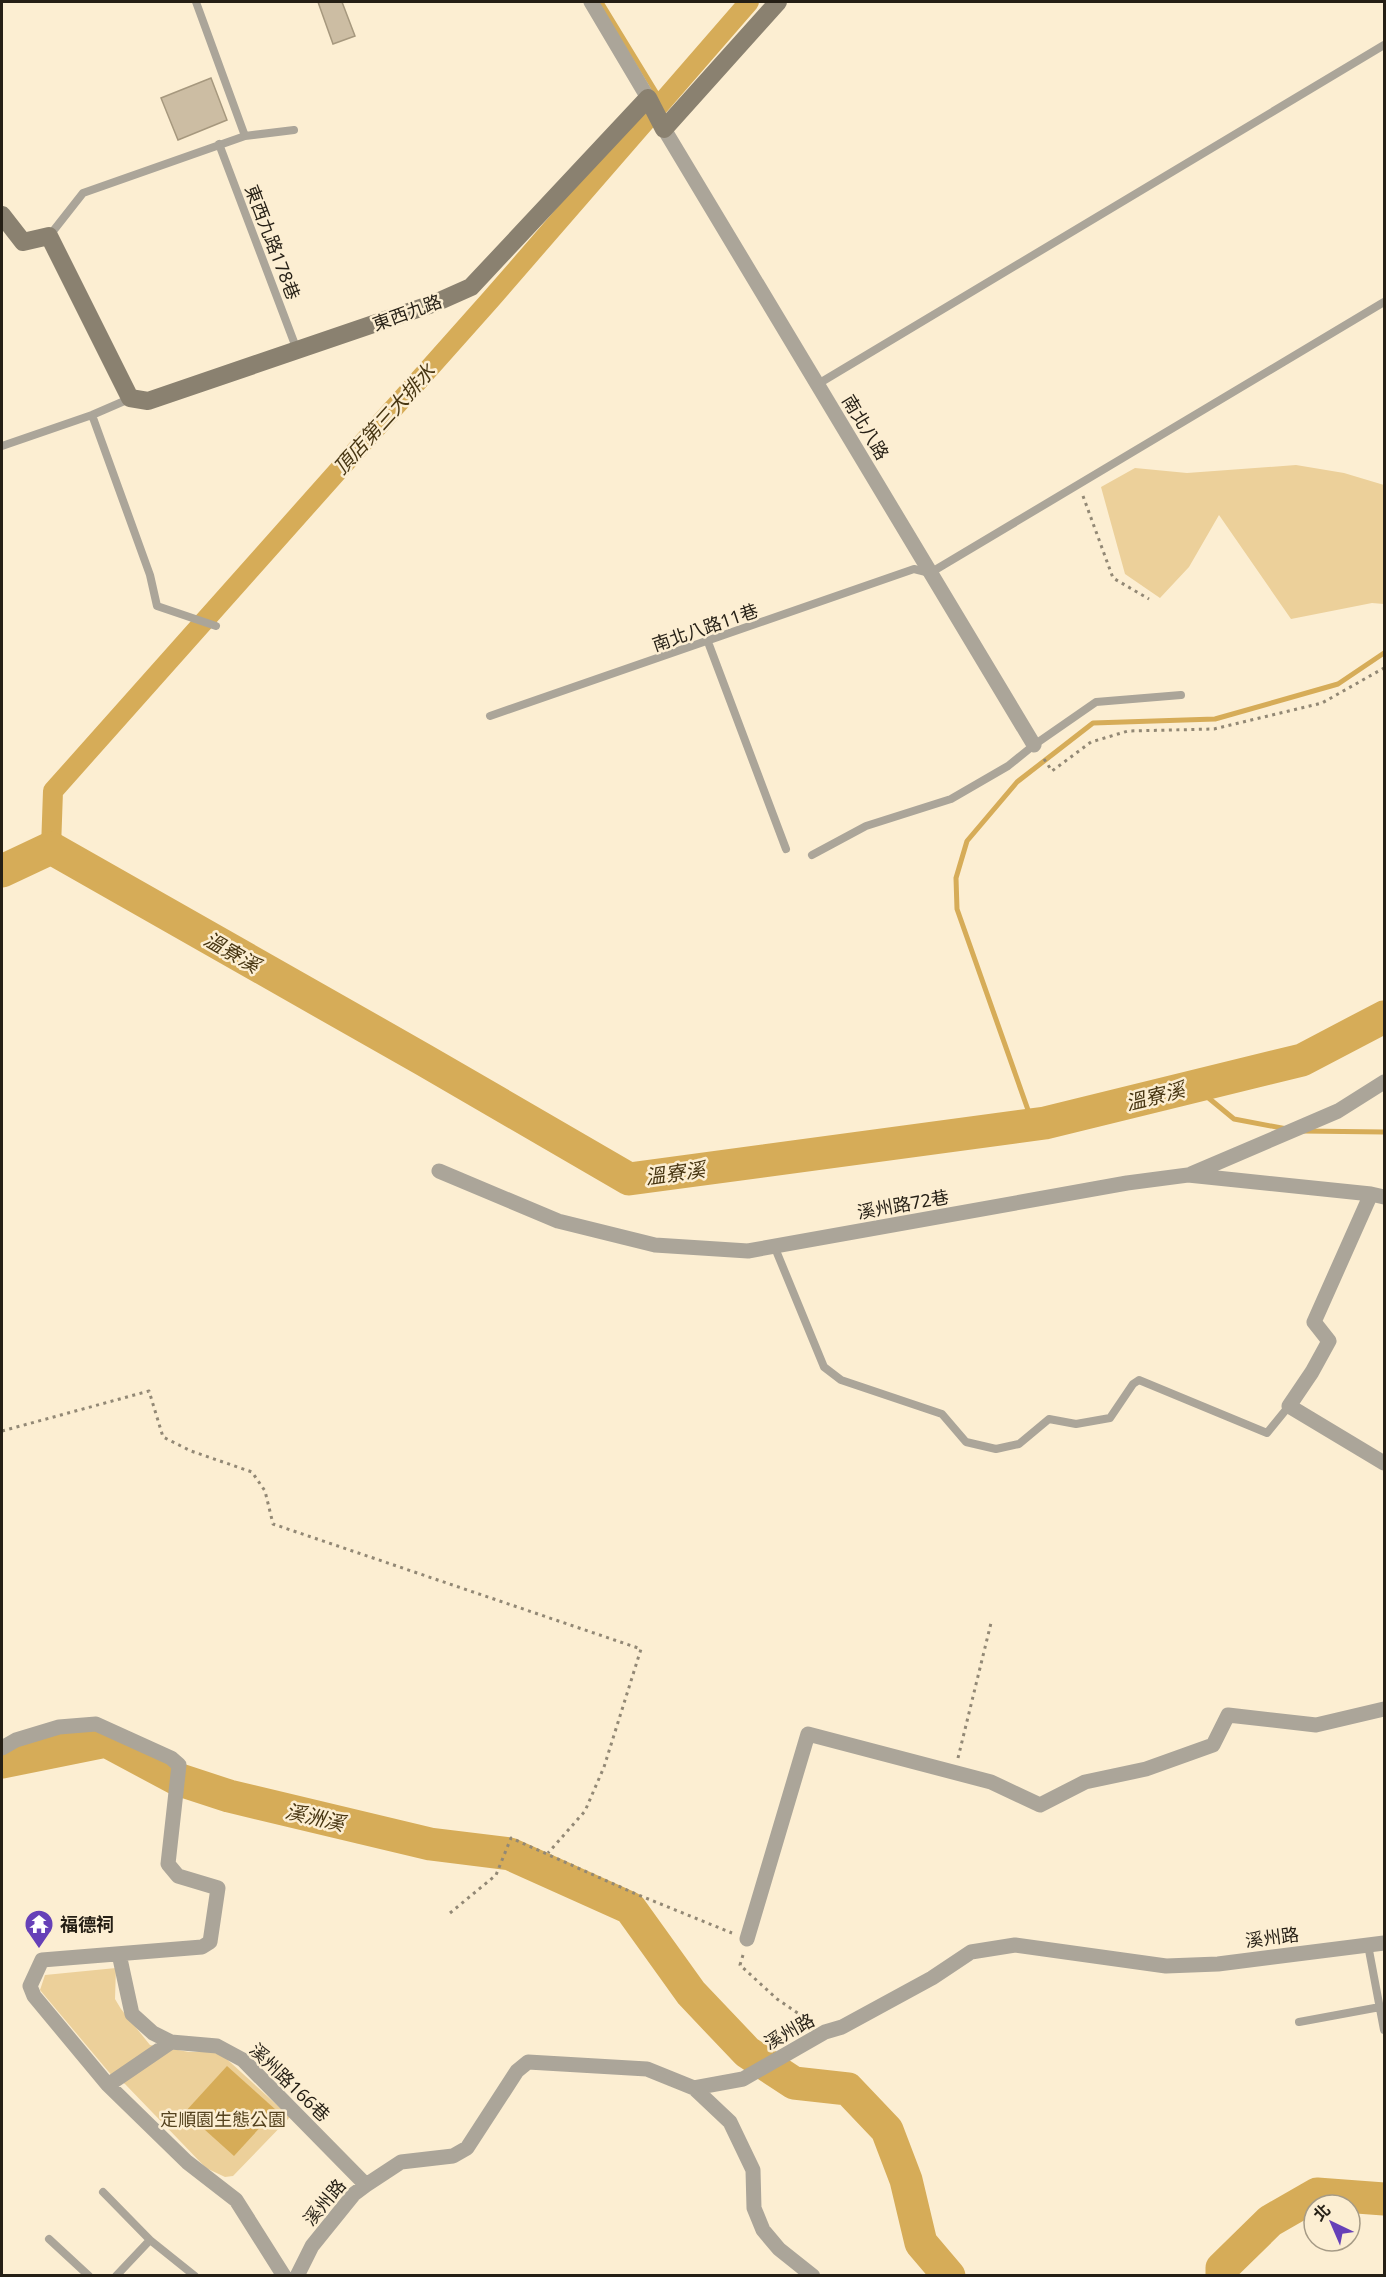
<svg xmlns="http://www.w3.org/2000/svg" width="1386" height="2277" font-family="'Noto Sans','Noto Sans TC',sans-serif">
<rect width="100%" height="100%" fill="#fceed2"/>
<!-- green -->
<path fill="#ecd09a" d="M 1296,465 L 1344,473 L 1384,485 L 1384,604 L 1372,603 L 1291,619 L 1219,515 L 1189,567 L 1160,598 L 1125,574 L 1101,487 L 1135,468 L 1187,473 Z
M 116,1968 L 115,1999 L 121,2009 L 150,2045 L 189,2052 L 219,2052 L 290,2117 L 233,2176 L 225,2177 L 206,2168 L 125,2084 L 113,2077 L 40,1990 L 45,1975 Z"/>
<!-- water -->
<path fill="#d6ac58" d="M 227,2066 L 276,2110 L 234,2156 L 185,2112 Z"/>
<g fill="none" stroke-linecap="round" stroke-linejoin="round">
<!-- stream -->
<path stroke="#d6ac58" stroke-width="5" d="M 601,2 L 662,102
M 1194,1086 L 1234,1119 L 1287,1129
M 1033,1124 L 957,909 L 956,878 L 967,841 L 1017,782 L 1093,723 L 1215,719 L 1338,684 L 1384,653
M 1302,1131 L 1384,1132"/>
<!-- canal -->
<path stroke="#d6ac58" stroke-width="20" d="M 51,848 L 53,791 L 491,299 L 749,2"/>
<!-- river -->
<path stroke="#d6ac58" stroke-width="33" d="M 2,871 L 51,848 L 424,1060 L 629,1179 L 1045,1123 L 1302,1060 L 1384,1017
M 2,1762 L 106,1741 L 177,1779 L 229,1796 L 430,1844 L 510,1854 L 630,1908 L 691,1993 L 747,2052 L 794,2083 L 848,2089 L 887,2130 L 906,2180 L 921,2243 L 949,2276
M 1222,2276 L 1222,2268 L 1270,2221 L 1317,2194 L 1384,2199"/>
</g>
<!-- building -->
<path fill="#ccbda3" stroke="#a6987e" stroke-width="1.5" d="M 318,2 L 342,2 L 355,36 L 333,44 Z
M 211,78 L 227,120 L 178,140 L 161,98 Z"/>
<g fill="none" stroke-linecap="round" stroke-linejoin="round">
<!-- path -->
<path stroke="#928875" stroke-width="3" stroke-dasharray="3 4.5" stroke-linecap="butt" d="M 1083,496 L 1113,578 L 1149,599
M 1044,759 L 1052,771 L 1091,742 L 1128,731 L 1214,729 L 1322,703 L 1384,668
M 2,1431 L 149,1391 L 163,1437 L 191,1451 L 252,1472 L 265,1491 L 273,1524 L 641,1649 L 604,1767 L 585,1811 L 548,1853
M 958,1758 L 991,1623
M 450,1913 L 496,1875 L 511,1838 L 636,1894 L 732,1933
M 743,1955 L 740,1965 L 777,1999 L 811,2022"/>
<!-- lane -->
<path stroke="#aba599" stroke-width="8" d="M 196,2 L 245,136
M 219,144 L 297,350
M 50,235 L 83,193 L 245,136 L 294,130
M 818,384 L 1384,45
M 92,415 L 150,575 L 157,606 L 216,626
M 2,446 L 92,415 L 129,399
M 708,642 L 786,849
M 490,716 L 914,569 L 930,573 L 1384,302
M 812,855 L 866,826 L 951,799 L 1008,766 L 1034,745 L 1096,702 L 1181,695
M 775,1248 L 824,1367 L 841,1380 L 942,1414 L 966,1442 L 996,1449 L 1019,1444 L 1049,1419 L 1076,1424 L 1110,1418 L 1133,1384 L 1139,1380 L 1267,1433 L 1289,1406
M 1368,1945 L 1384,2030
M 1299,2022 L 1380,2007
M 103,2192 L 150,2240
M 49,2239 L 89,2276
M 116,2276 L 150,2240 L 195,2276"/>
<!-- street -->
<path stroke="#aba599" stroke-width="15" d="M 591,2 L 648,98
M 664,129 L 1034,745
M 439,1171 L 558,1221 L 655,1245 L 748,1251 L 1127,1183 L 1188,1175 L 1371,1194 L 1384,1197
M 1191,1174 L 1338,1111 L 1384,1082
M 1371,1194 L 1314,1322 L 1329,1341 L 1312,1372 L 1289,1406 L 1384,1463
M 2,1748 L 16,1740 L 59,1727 L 96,1724 L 171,1758 L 179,1765 L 168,1864 L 178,1876 L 218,1888 L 210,1942 L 202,1947 L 42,1960 L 30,1986 L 34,1996 L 108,2085 L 187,2162 L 236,2200 L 284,2276
M 747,1939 L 808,1734 L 991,1782 L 1040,1805 L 1085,1782 L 1146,1769 L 1213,1745 L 1228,1715 L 1316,1725 L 1384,1709
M 119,1954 L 132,2014 L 153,2033 L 171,2042 L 217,2046 L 243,2060 L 366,2185
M 108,2085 L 171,2042
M 694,2088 L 730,2122 L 753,2170 L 754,2208 L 763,2230 L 779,2249 L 813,2276
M 297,2276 L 312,2246 L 354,2194 L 366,2185 L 401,2162 L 453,2156 L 467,2148 L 517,2071 L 528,2062 L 647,2069 L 694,2088 L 743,2079 L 825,2032 L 842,2027 L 932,1978 L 971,1952 L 1015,1945 L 1166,1966 L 1218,1964 L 1384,1943"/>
<!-- secondary -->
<path stroke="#8a8170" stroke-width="18" d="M 2,215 L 23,242 L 49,236 L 130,398 L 148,401 L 435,303 L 471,287 L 648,98 L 664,129 L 778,2"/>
</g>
<!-- icons -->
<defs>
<g id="temple-pin" transform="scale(1.5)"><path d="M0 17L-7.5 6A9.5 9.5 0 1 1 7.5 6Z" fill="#6640b8" stroke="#fceed2"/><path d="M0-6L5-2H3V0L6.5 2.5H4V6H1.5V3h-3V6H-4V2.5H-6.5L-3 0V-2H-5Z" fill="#fff"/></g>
</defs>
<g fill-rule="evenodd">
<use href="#temple-pin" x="39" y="1924"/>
</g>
<g text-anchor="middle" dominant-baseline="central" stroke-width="5" stroke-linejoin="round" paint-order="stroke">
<!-- street labels -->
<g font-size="18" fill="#251f15" stroke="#fceed2">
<text transform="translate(273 242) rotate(69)">東西九路178巷</text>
<text transform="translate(407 312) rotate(-20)">東西九路</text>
<text transform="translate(866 427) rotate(59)">南北八路</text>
<text transform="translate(705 627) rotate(-19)">南北八路11巷</text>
<text transform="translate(903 1204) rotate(-10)">溪州路72巷</text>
<text transform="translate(1272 1937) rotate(-7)">溪州路</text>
<text transform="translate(789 2031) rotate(-29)">溪州路</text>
<text transform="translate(290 2082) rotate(44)">溪州路166巷</text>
<text transform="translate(324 2202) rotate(-50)">溪州路</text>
</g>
<!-- poi labels -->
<g font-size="18" font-weight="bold" fill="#251f15" stroke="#fceed2" text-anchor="start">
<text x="60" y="1924">福德祠</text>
</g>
<!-- park labels -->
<g font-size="18" fill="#54421e" stroke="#fceed2">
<text x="223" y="2119">定順園生態公園</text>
</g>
<!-- water labels -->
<g font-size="20" font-style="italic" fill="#483612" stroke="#fceed2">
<text transform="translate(384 419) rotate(-48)">頂店第三大排水</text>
<text transform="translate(232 952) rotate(30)">溫寮溪</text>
<text transform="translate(1155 1096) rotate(-14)">溫寮溪</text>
<text transform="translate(675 1173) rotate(-8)">溫寮溪</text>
<text transform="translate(315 1817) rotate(13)">溪洲溪</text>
</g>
</g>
<!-- border -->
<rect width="1386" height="2277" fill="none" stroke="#251f15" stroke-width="6"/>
<!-- north arrow -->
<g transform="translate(1332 2223) rotate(316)"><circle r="28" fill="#fceed2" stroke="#a69b86" stroke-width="1.5"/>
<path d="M0-4.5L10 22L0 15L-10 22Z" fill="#6640b8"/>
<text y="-9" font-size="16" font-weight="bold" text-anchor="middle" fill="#251f15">北</text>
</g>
</svg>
